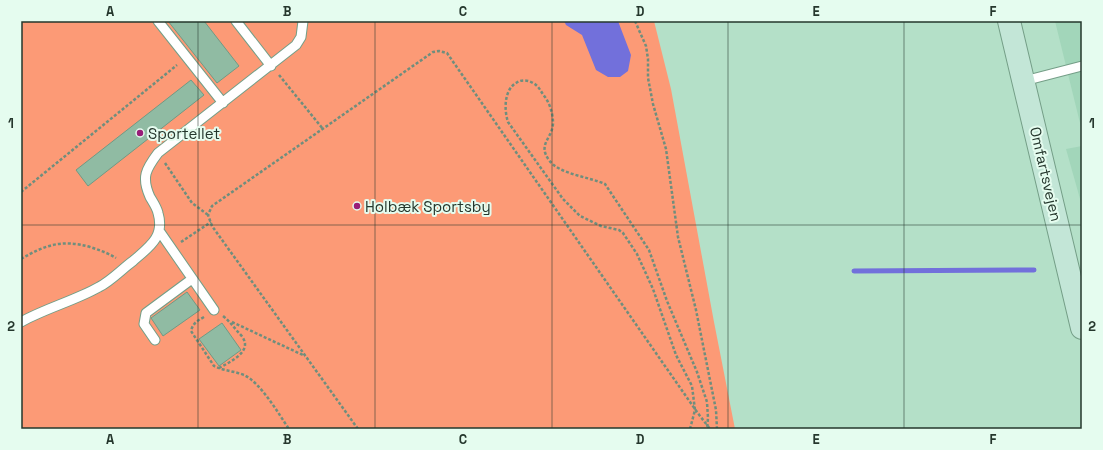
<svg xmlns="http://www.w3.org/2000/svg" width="1103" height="450" font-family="'Space Grotesk',sans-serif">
<rect width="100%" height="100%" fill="#b4e0c8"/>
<!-- built -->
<path fill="#a2d6ba" d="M 1055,21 L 1082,21 L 1082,130 L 1079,119 Z
M 1082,146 L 1082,206 L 1066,149 Z"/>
<!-- green -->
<path fill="#fc9a76" d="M 21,21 L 654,21 L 671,89 L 714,322 L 735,429 L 21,429 Z"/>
<!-- water -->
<path fill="#7270db" d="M 564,21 L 618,21 L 631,55 L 628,71 L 620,77 L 608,77 L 596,70 L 582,35 L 566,25 Z"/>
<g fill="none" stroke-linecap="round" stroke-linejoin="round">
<!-- stream -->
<path stroke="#7270db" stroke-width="5" d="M 854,271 L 1034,270"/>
</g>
<!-- building -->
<path fill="#90bba3" stroke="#709a84" d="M 168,21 L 204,21 L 239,66 L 217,83 Z
M 191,80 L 204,95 L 88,186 L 76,170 Z
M 187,292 L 200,310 L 163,336 L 151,318 Z
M 222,323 L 241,350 L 219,366 L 199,339 Z"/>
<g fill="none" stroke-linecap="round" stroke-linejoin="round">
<!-- lane casing -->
<g stroke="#749e87" stroke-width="11">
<path id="lane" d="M 158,21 L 223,103
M 236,21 L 271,66
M 1024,81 L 1082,66
M 160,232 L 214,310
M 21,322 C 46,308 74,301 99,287 C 111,281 122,269 133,261 C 149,247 165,237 158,213 C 157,208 153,202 150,197 C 141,177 146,169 158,153 L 296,45 L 301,37 L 303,21
M 155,340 L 144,324 L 146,313 L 192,279"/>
</g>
<!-- secondary casing -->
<g stroke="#749e87" stroke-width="24">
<path id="secondary" d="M 1009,21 L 1082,328"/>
</g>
<!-- path -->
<path stroke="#6f8e7d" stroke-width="2.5" stroke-dasharray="3 2" stroke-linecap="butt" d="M 635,21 L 646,46 L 648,59 L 648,78 L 653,104 L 666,149 L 678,237 L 696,310 L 716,410 L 717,429
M 279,75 L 323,129
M 165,163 L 192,203 L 208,215
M 21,192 L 177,65
M 181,242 L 211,222
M 21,259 C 45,245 62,239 90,247 C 99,250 108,253 116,258
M 204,317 C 197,321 193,323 191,331 L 214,366 C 224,371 234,371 244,375 C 261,383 278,413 289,429
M 232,322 L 305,356
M 219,368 C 228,363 250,353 244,340 C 243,337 240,334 238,332 C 233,326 229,321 223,316
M 358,429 L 212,226 L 208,215 L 212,206 L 433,52 L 439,51 L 447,53 L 697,412 L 710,429
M 690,429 L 695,410 L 692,386 L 676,355 L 653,289 L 637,254 L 623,233 L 619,230 L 601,226 L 580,216 L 563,199 L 508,122 C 504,110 504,90 516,83 C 521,79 528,80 533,83 C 539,86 541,92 545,97 C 550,104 553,114 553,123 C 553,138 537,144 549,160 C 558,174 590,177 605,184 L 649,250 L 667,301 L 697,372 L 707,402 L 708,418 L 707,429"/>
<!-- lane -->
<use href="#lane" stroke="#fff" stroke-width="9"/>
<!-- secondary -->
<use href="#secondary" stroke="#c3e6d7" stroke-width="22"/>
</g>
<!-- grid -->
<path fill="none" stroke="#25372d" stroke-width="1" stroke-opacity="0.55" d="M 198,21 L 198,429M 375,21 L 375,429M 552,21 L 552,429M 728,21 L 728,429M 904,21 L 904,429M 21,225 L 1082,225"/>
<!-- markers -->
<g fill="#981e78" stroke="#e5fcef" stroke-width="1.5">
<circle cx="140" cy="133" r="4"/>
<circle cx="357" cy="206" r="4"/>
</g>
<g text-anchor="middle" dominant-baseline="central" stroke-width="4" stroke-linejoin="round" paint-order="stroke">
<!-- poi labels -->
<g font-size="15" fill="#25372d" stroke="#e5fcef" text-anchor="start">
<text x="148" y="133">Sportellet</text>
<text x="365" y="206">Holbæk Sportsby</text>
</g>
<!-- street labels -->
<g font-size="15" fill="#25372d" stroke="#e5fcef">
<text transform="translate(1046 174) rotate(77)">Omfartsvejen</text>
</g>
</g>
<!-- border -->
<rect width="1103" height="450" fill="none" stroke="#e5fcef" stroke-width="44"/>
<rect x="22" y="22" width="1059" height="406" fill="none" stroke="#25372d" stroke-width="1.5"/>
<g font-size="13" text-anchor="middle" font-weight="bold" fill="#25372d">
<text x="110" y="16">A</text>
<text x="287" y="16">B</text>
<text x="463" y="16">C</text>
<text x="640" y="16">D</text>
<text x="816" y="16">E</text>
<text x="993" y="16">F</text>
<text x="11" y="128">1</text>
<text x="1092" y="128">1</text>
<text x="11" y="331">2</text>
<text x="1092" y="331">2</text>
<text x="110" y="444">A</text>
<text x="287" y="444">B</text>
<text x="463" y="444">C</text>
<text x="640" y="444">D</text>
<text x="816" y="444">E</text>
<text x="993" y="444">F</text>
</g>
</svg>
